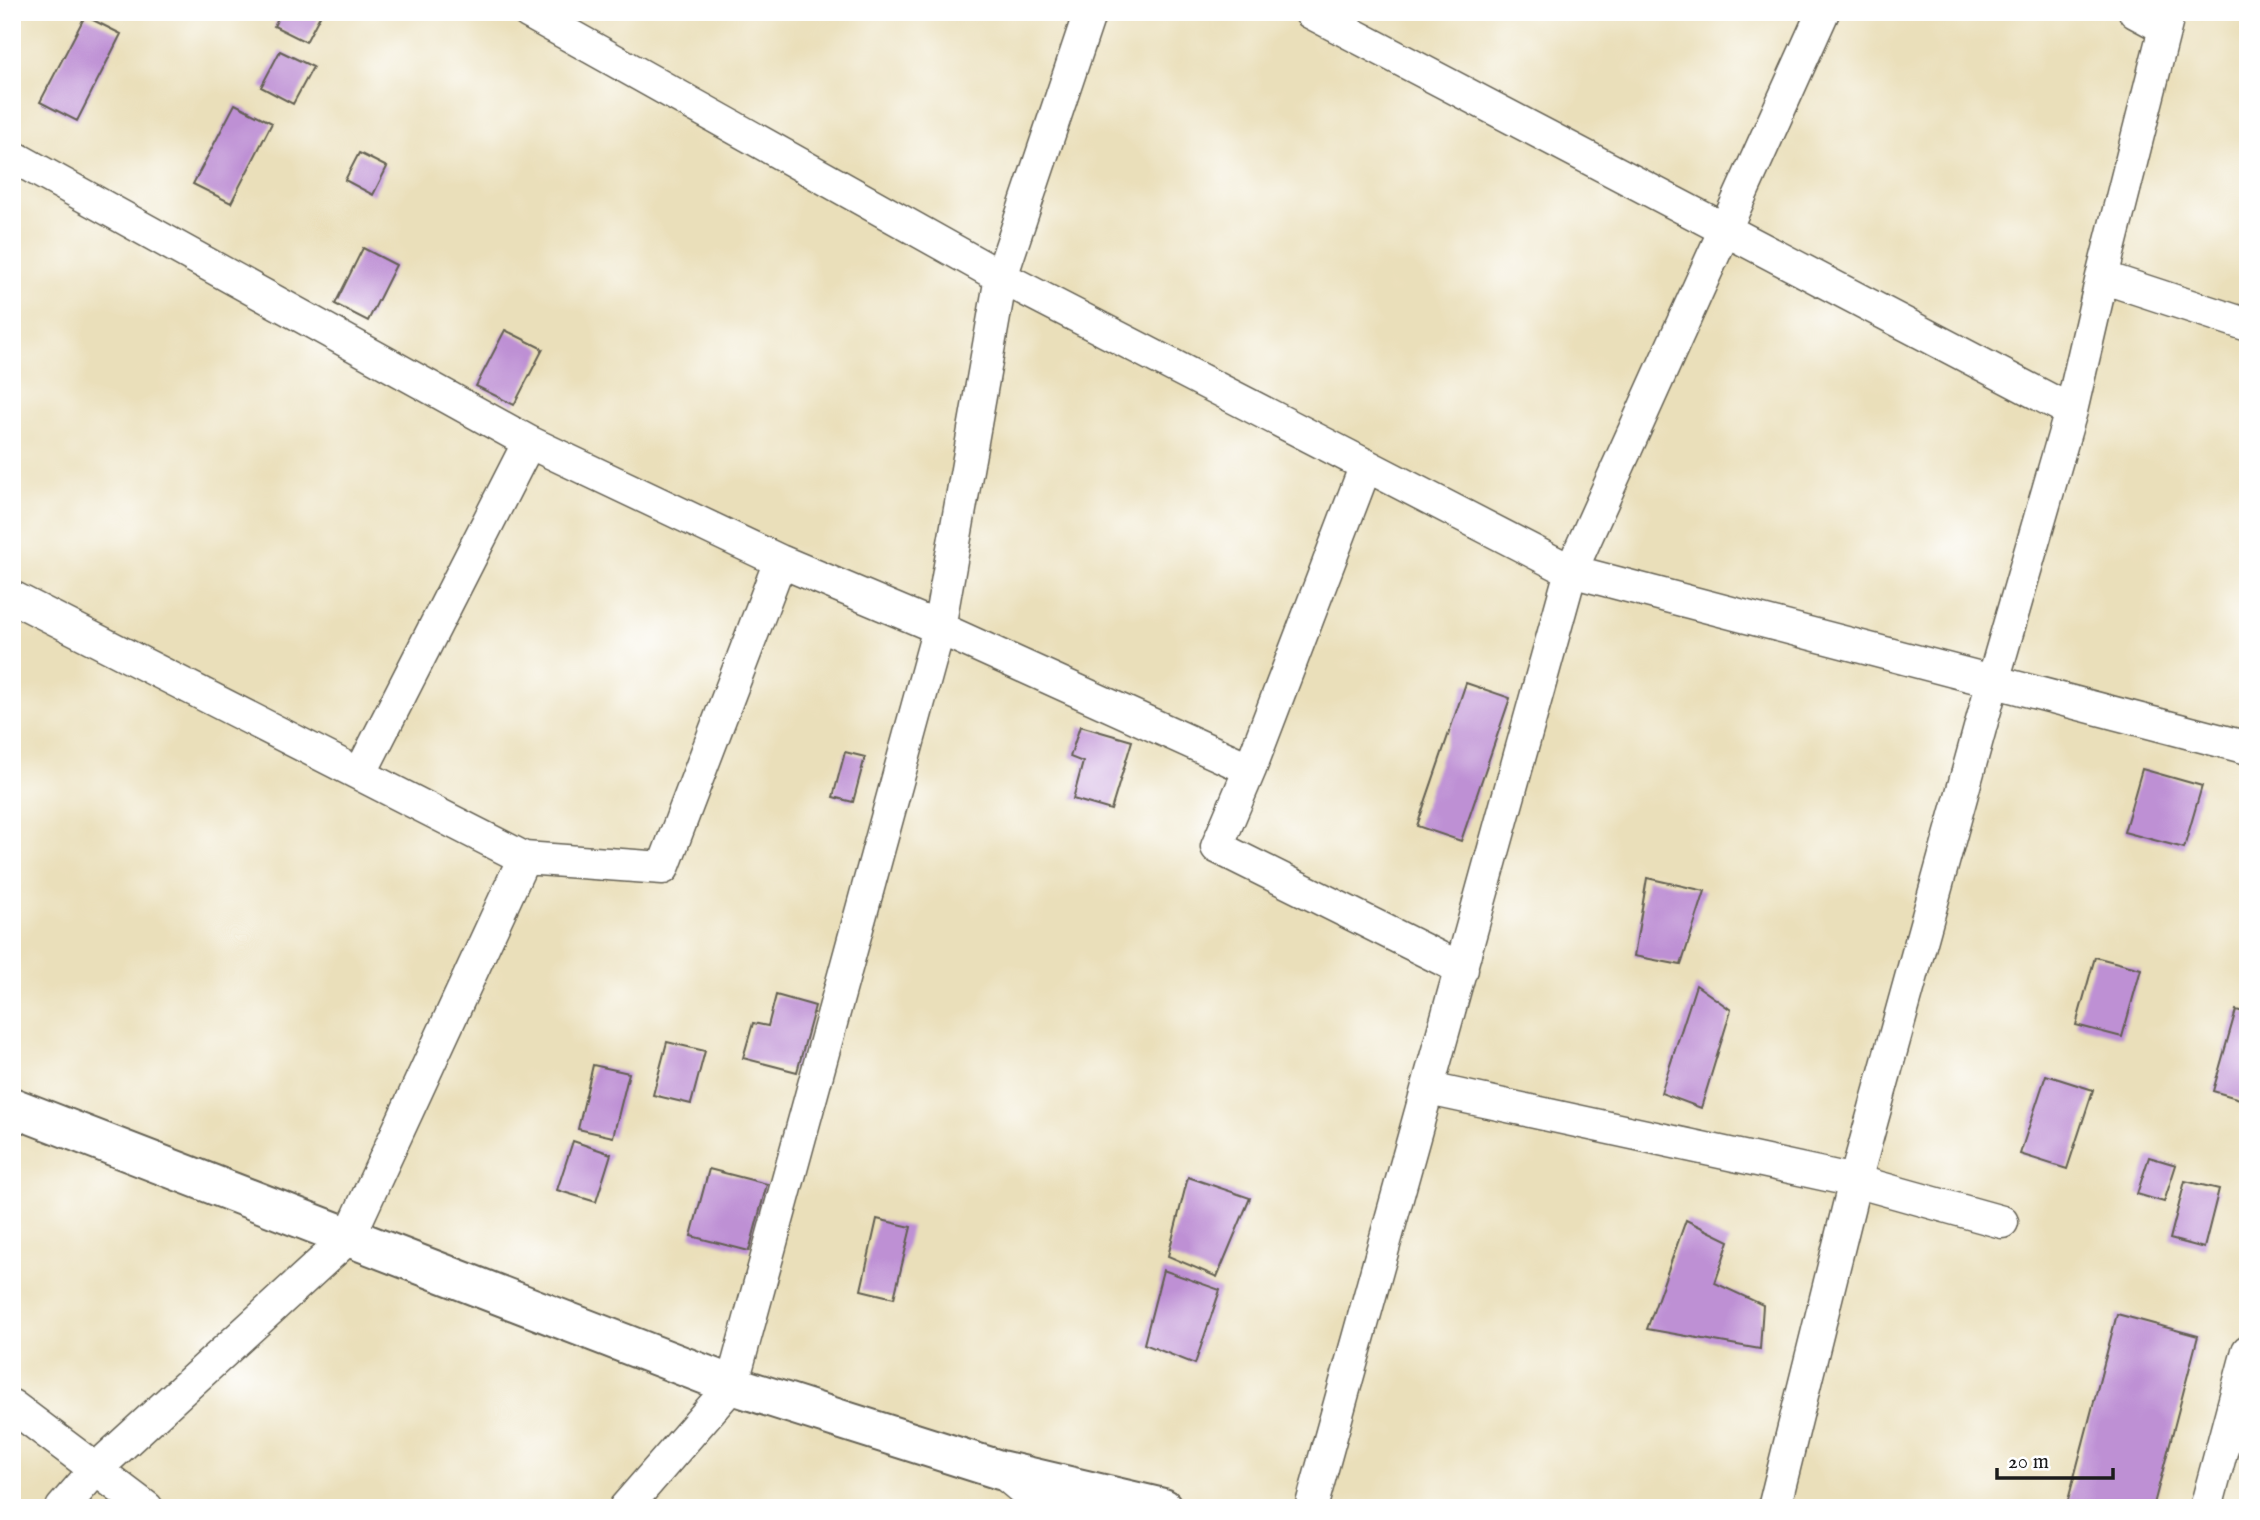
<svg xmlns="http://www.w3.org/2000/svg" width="2260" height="1520" font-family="'IM FELL English',serif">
<rect width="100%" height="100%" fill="#fff"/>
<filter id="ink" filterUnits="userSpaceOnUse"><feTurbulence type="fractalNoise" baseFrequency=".0143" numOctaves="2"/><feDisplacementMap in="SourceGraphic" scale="14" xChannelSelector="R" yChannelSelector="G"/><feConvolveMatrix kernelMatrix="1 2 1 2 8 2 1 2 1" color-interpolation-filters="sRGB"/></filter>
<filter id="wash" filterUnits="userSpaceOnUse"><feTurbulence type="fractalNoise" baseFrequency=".00686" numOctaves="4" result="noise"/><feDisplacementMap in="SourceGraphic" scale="28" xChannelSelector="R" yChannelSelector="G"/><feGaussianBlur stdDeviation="1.57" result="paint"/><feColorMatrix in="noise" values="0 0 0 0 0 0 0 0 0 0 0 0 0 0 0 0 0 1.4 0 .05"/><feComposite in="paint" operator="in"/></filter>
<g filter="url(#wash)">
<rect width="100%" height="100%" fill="#eadfba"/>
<g id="blocks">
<!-- building -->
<path fill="#be90d4" d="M 281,12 L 322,12 L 306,42 L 274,26 Z
M 85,16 L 121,34 L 77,121 L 40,102 Z
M 280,51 L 313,67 L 293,104 L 261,87 Z
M 235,104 L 272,123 L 231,203 L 193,184 Z
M 359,153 L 387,167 L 373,195 L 345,180 Z
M 363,248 L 396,265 L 368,321 L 335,304 Z
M 505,330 L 543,349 L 514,405 L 476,386 Z
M 1466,683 L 1510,698 L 1461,841 L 1417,826 Z
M 1080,726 L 1132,741 L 1111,810 L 1073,799 L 1083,762 L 1070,757 Z
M 845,752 L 865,757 L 853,802 L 833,797 Z
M 2142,769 L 2202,786 L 2184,848 L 2124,832 Z
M 1647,878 L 1705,891 L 1681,965 L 1634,956 Z
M 2095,957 L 2141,969 L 2122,1037 L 2076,1025 Z
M 1696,985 L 1731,1010 L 1701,1108 L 1661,1093 Z
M 776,995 L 815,1006 L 797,1072 L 743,1058 L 753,1023 L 768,1026 Z
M 2236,1010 L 2248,1013 L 2248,1084 L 2243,1100 L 2213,1091 Z
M 667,1042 L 705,1051 L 691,1104 L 653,1095 Z
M 593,1065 L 629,1073 L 613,1137 L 578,1129 Z
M 2046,1075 L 2093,1090 L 2067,1169 L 2020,1154 Z
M 573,1141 L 611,1154 L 596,1202 L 557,1190 Z
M 2149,1157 L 2176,1165 L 2164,1202 L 2137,1194 Z
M 709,1169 L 767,1184 L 749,1251 L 691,1236 Z
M 1188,1177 L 1250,1198 L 1217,1277 L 1168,1256 Z
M 2185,1181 L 2219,1189 L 2204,1248 L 2170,1239 Z
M 877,1219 L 911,1227 L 894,1298 L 861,1290 Z
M 1686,1220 L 1729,1241 L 1715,1283 L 1763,1305 L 1760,1349 L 1647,1329 Z
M 1163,1270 L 1220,1290 L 1195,1364 L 1144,1344 Z
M 2117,1314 L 2198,1336 L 2153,1508 L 2066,1508 Z"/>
</g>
</g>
<g filter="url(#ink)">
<use href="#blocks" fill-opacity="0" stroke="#646053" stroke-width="2"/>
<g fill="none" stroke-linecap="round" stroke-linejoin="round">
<!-- minor casing -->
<g stroke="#646053" stroke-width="35">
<path id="minor" d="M 528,12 L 1001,277 L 1571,571 L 2248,748
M 1310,12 L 2071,411
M 2135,12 L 2165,28
M 12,156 L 529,442 L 780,561 L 939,628 L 1250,769
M 2102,277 L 2248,325
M 1366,465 L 1250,769 L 1217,847 L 1462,969
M 12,597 L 524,858 L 663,868 L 780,561
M 360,774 L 529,442
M 1429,1089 L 1855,1181 L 2002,1222
M 12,1406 L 147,1508
M 1000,1470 L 1045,1508
M 62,1508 L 96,1469 L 349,1237 L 524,858
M 625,1508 L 732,1385 L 939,628 L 1001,277 L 1090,12
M 1311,1508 L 1571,571 L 1823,12
M 1774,1508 L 1855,1181 L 1993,681 L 2071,411 L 2102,277 L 2169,12
M 2206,1508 L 2248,1351"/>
</g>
<!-- secondary casing -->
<g stroke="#646053" stroke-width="42">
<path id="secondary" d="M 12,1107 L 732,1385 L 1000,1470 L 1163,1508"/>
</g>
<!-- minor -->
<use href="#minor" stroke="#fff" stroke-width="32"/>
<!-- secondary -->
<use href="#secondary" stroke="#fff" stroke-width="38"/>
</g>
</g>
<!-- margin -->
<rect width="2260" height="1520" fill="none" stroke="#fff" stroke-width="42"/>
<!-- scale -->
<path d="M1997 1468v10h116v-10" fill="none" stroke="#1c1c1c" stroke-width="3.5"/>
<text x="2008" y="1468" font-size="21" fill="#1c1c1c" stroke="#ffffff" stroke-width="5" paint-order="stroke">20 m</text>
</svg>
